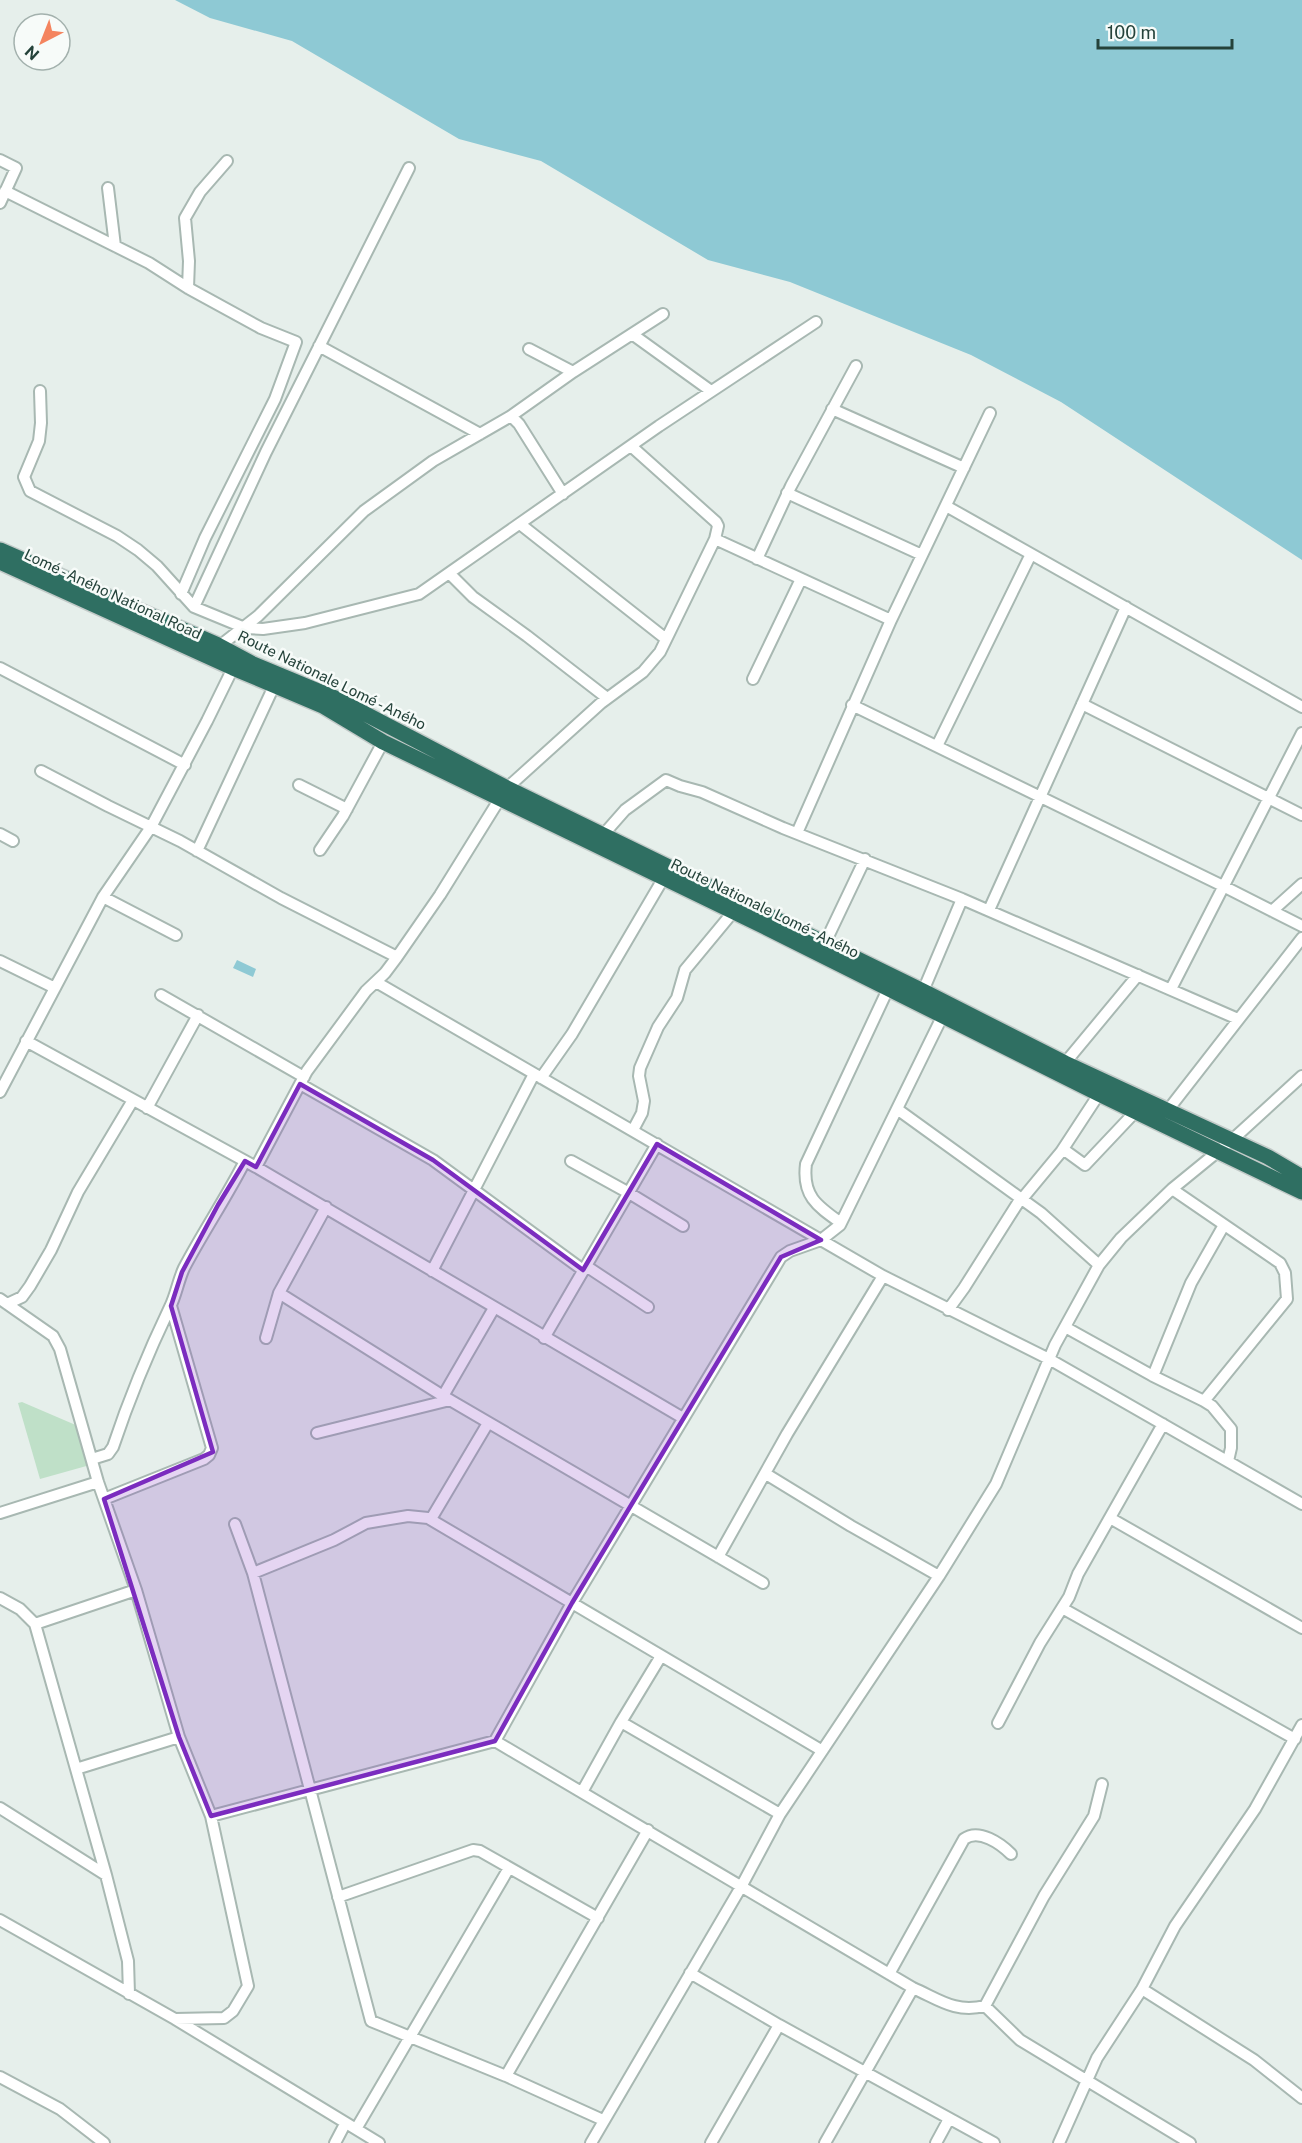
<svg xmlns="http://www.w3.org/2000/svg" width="1302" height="2143" font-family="'Public Sans',sans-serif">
<rect width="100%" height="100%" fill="#e6efeb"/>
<!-- green -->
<path fill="#bfe0c8" d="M 22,1402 L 78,1426 L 90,1465 L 40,1479 L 18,1403 Z"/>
<!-- water -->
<path fill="#8ec9d4" d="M 175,0 L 1302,0 L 1302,560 L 1061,402 L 971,355 L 790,282 L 708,260 L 541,161 L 459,139 L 292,41 L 210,18 Z
M 237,960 L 256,969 L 253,977 L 233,968 Z"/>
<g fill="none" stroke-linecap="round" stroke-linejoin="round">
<!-- minor casing -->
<g stroke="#a8b8b2" stroke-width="14">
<path id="minor" d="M 0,160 L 16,168 L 0,203
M 108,188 L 115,246
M 5,191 L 149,263 L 188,288 L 261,328 L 296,342 L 275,399 L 205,538 L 181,594
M 188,288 L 189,261 L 185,218 L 200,192 L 227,161
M 632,334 L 711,391
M 319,346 L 480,434
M 529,349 L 573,372
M 40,391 L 41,423 L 39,441 L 24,477 L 30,491 L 117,536 L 138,550 L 157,566 L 194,607 L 245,628 L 263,629 L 305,623 L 419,594 L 659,426 L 816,322
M 832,409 L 964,468
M 511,416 L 573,372 L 663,314
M 787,493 L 922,555
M 946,506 L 1302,707
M 520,524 L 666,639
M 715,539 L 891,620
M 757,559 L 791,486 L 856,366
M 450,574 L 473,597 L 527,636 L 607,698
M 194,607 L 266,452 L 409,168
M 217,648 L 258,616 L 364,511 L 433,461 L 511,416 L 519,424 L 563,494
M 0,668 L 185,765
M 753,679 L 801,579
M 1082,704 L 1302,815
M 852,705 L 1223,886 L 1302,926
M 937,746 L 1031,554
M 41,771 L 108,806 L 180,841 L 281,898 L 397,957
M 299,785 L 347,809
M 507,788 L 601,703 L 643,672 L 660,652 L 715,539 L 718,526 L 716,522 L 631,446
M 797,833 L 891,620 L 990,413
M 0,834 L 13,841
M 603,835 L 625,810 L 666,780 L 680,786 L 702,792 L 783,828 L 962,899 L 1238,1019
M 320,850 L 343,816 L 383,742
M 197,851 L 274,686
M 103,897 L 176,935
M 989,910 L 1126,607
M 1272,911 L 1302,884
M 825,943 L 865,859
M 0,961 L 55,988
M 376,982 L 883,1276 L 1049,1359 L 1302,1504
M 1171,989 L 1302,733
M 923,991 L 962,899
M 161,995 L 304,1077
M 26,1041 L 256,1167 L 683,1418
M 1065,1063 L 1138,975
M 541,1078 L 572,1034 L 663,879
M 300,1084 L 433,1160 L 583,1270
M 0,1092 L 103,897 L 151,827 L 207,721 L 233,668
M 147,1108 L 198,1015
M 897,1109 L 1041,1213 L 1099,1265
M 1168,1110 L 1302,938
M 633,1130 L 642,1113 L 644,1101 L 639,1076 L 640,1068 L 658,1027 L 677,998 L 685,970 L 733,912
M 1063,1149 L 1085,1165 L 1136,1111
M 571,1161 L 629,1193 L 683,1226
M 256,1167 L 307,1071 L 366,991 L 385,973 L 397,957 L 440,895 L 499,800
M 1172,1189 L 1280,1263 L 1285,1273 L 1287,1299 L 1204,1401
M 1022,1199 L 1061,1152 L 1099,1094
M 841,1223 C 817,1206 802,1196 806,1164 L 888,989
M 586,1266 L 648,1307
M 432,1271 L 534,1074
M 279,1293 L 443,1396 L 763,1583
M 0,1299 L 53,1336 L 60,1349 L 98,1482 L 136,1590 L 179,1737 L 211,1816 L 248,1986 L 233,2011 L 224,2018 L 175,2019
M 7,1304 L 22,1297 L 30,1286 L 51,1250 L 78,1192 L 133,1100
M 948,1310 L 964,1288 L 1021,1198
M 1065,1327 L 1153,1376 L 1204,1401 L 1212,1406 L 1231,1429 L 1231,1448 L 1228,1461
M 266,1338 L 279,1293 L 326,1207
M 544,1338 L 657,1144
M 1153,1376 L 1191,1283 L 1224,1225
M 443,1396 L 494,1308
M 317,1433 L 450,1400
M 92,1459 L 108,1454 L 113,1447 C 129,1399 148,1353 170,1307 C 176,1295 178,1281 184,1268 C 203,1232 226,1198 245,1161
M 766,1474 L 851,1526 L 939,1576
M 104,1499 L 204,1459 L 209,1455 L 212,1448 L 171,1306
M 0,1513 L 98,1482
M 1110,1518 L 1302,1628
M 431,1519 L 488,1423
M 235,1524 L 253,1573 L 371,2021 L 506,2076 L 603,2120
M 718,1557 L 787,1434 L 883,1276
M 253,1573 L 334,1540 L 366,1523 L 408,1516 L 428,1518 L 821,1750
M 0,1598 L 20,1609 L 35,1624 L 106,1875 L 128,1961 L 129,1994
M 1062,1608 L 1295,1739
M 35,1624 L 136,1590
M 621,1722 L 780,1814
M 998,1723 L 1040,1643 L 1069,1597 L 1078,1574 L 1163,1424
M 495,1741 L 572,1603 L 781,1257 L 790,1251 L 821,1240 L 840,1225 L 943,1015
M 76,1769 L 179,1737
M 582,1792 L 621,1722 L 661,1656
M 0,1808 L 106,1875
M 211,1816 L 495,1741 L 913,1988 C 940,2000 955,2013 985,2006 L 1044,1896 L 1094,1816 L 1102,1784
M 338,1897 L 473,1850 L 480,1851 L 598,1918
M 0,1920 L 175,2019 L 379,2143
M 690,1973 L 779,2025 L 994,2143
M 889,1974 L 964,1839 C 979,1828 1001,1844 1011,1854
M 1142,1989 L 1254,2060 L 1302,2098
M 985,2006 L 1020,2040 L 1190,2143
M 506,2076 L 648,1830
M 0,2077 L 60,2109 L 104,2143
M 356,2129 L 509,1868
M 335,2143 L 345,2124
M 591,2143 L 741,1887 L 780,1814 L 939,1576 L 996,1484 L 1055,1345 L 1099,1265 L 1121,1238 L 1172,1189 L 1232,1140 L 1302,1076
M 711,2143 L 779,2025
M 825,2143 L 913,1988
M 936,2143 L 949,2119
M 1059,2143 L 1097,2058 L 1142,1989 L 1175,1926 L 1255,1809 L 1302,1725"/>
</g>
<!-- highway casing -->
<g stroke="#c2cac8" stroke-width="18">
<path id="highway" d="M 0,550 L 218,645 L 253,664 L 335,698 L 507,788 L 923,991 L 1065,1063 L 1268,1157 L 1302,1177
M 0,562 L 233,668 L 323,706 L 383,742 L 765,927 L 1099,1094 L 1302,1192"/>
</g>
<!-- minor -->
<use href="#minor" stroke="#fff" stroke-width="10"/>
<!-- highway -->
<use href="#highway" stroke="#2f6f62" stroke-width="15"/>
</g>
<!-- marked area -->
<path fill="#7b2cbf" fill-opacity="0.2" stroke="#7b2cbf" stroke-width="4.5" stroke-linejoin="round" d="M 300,1084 L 433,1160 L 583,1270 L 657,1144 L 821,1240 L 781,1257 L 572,1603 L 495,1741 L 211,1816 L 179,1737 L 104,1499 L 213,1452 L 171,1306 L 182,1272 L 218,1205 L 245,1161 L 256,1167 Z"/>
<g text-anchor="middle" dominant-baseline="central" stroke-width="5" stroke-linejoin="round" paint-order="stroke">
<!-- street labels -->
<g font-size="15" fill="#24423a" stroke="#f7fbf9">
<text transform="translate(113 594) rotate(25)">Lomé - Aného National Road</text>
<text transform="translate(332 680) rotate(26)">Route Nationale Lomé - Aného</text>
<text transform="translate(765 908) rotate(26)">Route Nationale Lomé - Aného</text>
</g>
</g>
<!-- north arrow -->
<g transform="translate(42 42) rotate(222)"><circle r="28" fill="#f7fbf9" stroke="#a3b1ad" stroke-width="1.5"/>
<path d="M0-4.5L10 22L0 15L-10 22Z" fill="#f4845f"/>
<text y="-9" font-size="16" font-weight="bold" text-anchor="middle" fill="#24423a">N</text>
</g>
<!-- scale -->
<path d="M1098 39v9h134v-9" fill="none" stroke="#24423a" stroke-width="3"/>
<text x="1107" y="39" font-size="18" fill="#24423a" stroke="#f7fbf9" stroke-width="4.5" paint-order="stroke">100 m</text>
</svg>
